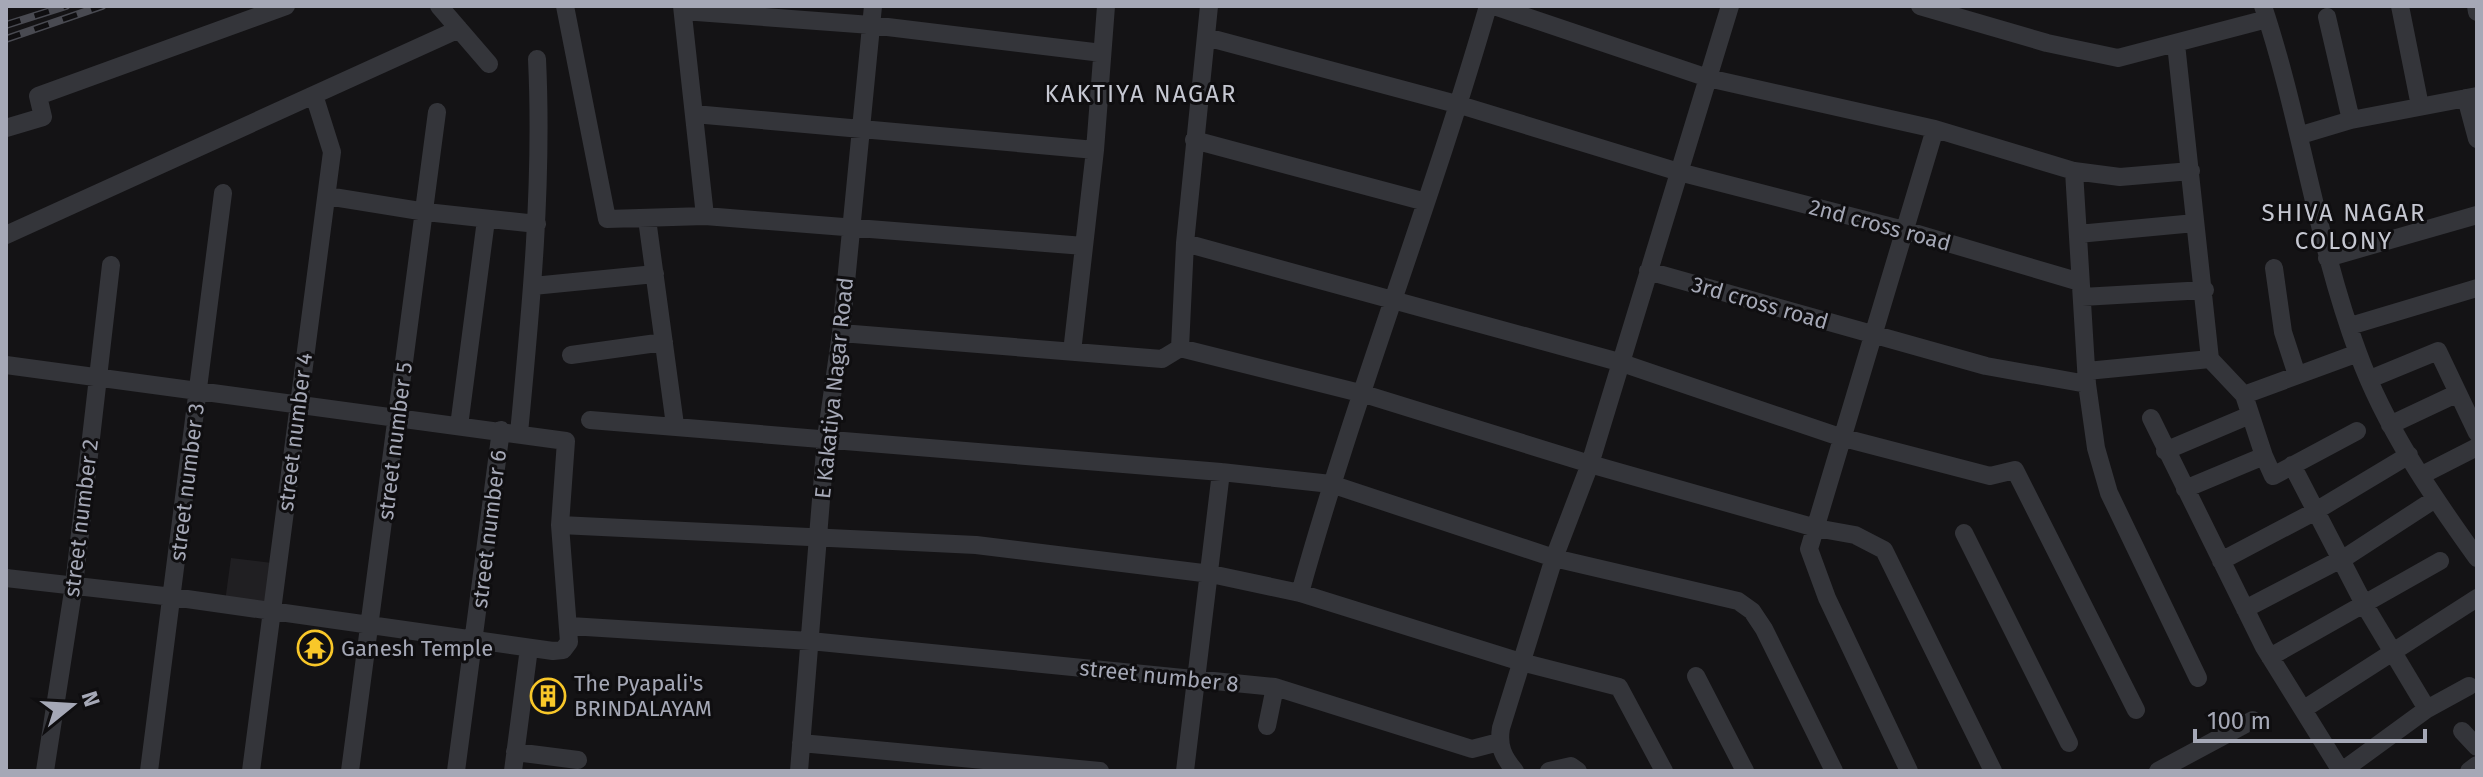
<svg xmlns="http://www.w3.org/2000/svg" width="2483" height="777" font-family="'Fira Sans',sans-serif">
<rect width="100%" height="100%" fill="#141315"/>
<!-- built -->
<path fill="#201f22" d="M 231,558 L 272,563 L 266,606 L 225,602 Z"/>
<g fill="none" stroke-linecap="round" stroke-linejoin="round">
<!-- minor -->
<path stroke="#34353a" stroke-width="18" d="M 439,6 L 489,64
M 565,6 L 607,219 L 705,216 L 1084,246
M 682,6 L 705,216
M 1494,6 L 1708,78 L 1935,129 L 2074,171 L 2120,177 L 2191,171
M 1920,6 L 2047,43 L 2118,58 L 2267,19
M 2263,6 C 2301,120 2316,240 2358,353 C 2385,427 2431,494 2477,558
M 2400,6 L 2420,106
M 2476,6 L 2477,12
M 683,11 L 871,25 L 1102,53
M 2327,17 L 2351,120
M 1206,37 L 1460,105 L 1679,172 L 1904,230 L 2080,282
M 2176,44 L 2210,359 L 2244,395 L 2264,456 L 2185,489
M 2466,98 L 2477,139
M 694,114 L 1095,150
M 6,128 L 43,117 L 38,96 L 286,6
M 2301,135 L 2351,120 L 2477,96
M 1194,140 L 1426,202
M 2074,171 L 2087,384 L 2096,448 L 2109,493 L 2198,678
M 327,196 L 426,212 L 537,224
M 647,219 L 675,425
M 2078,234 L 2195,223
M 6,235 L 459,29
M 1185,243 L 1619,362 L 1840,437 L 1990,476 L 2015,470 L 2136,710
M 2327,258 L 2477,215
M 2274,268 L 2283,332 L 2297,375
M 1648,271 L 1986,366 L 2087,384
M 533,286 L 655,274
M 2082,297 L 2205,290
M 2350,326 L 2477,288
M 841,333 L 1162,359 L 1180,348 L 1364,394 L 1590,464 L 1816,528 L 1855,535 L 1884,550 L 1993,771
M 1180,348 L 1185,243 L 1209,6
M 1072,352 L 1095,150 L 1106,6
M 571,355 L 664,342
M 6,365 L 566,441 L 560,525 L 569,642 L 563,650 L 553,651 L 173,597 L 6,578
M 2087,371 L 2210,359
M 2370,379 L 2438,351 L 2477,433
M 2244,395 L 2358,353
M 2151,418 L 2264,647 L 2341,771
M 590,420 L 1221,472 L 1331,484 L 1554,558 L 1738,601 L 1752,611 L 1764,629 L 1834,771
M 2390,425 L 2458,393
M 459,426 L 486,220
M 519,433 C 531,308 543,184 537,59
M 2165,451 L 2250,415
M 2264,456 L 2273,476 L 2357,431
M 2292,465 L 2364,604 L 2427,709
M 2422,475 L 2477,447
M 560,525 L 976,545 L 1211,574 L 1300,593 L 1521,662 L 1619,687 L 1664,771
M 1964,533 L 2069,743
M 2221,561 L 2314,512 L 2409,455
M 1300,593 C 1355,395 1431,204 1488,6
M 2245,609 L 2349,555 L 2435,499
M 570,626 L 810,641 L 1275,687 L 1472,749 L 1499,742
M 2270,657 L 2440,561
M 1696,676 L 1745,771
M 2304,709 L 2477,598
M 1267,726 L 1275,687
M 2462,731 L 2477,747
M 801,743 L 1100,771
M 515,752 L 578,760
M 45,771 L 74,585 L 111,265
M 149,771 L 223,193
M 251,771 L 332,152 L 314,95
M 350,771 L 437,112
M 456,771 L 501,430
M 513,771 L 529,648
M 799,771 L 826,438 L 841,333 L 873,6
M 1185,771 L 1221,472
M 1515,771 C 1503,757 1498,746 1501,728 L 1554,558 L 1590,464 L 1730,6
M 1549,771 L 1571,766 L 1578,771
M 1909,771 L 1827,598 L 1809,549 L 1935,129
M 2158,771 L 2253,720
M 2342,771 L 2427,709 L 2469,686
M 2469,771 L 2477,765"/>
<!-- rail casing -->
<g stroke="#494a51" stroke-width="8">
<path id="rail" d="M 6,25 L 66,6
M 6,39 L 102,6"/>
</g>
<!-- rail -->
<use href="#rail" stroke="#0f0e10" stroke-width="5" stroke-dasharray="15" stroke-linecap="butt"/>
</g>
<!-- icons -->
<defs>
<g id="temple-ring" transform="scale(1.8)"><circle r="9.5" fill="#0f0e10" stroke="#f8c729" stroke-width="1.5"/><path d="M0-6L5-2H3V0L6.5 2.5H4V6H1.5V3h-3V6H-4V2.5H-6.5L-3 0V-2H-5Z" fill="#f8c729"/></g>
<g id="building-ring" transform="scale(1.8)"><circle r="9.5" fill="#0f0e10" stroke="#f8c729" stroke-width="1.5"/><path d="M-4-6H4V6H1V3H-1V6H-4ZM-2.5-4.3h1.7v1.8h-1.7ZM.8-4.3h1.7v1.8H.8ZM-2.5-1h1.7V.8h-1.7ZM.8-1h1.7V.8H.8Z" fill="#f8c729"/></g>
</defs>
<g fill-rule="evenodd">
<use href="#temple-ring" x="315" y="648"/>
<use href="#building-ring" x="548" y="696"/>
</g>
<g text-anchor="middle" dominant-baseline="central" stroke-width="6" stroke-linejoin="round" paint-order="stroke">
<!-- street labels -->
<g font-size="22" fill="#a5a8b6" stroke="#0f0e10">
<text transform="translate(1880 225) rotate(15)">2nd cross road</text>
<text transform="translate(1760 303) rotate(16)">3rd cross road</text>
<text transform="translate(834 388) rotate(-84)">E Kakatiya Nagar Road</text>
<text transform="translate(295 432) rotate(-83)">street number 4</text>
<text transform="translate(395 441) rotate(-83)">street number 5</text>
<text transform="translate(187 482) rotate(-83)">street number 3</text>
<text transform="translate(81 518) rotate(-83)">street number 2</text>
<text transform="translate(489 529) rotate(-83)">street number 6</text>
<text transform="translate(1159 676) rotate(6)">street number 8</text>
</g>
<!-- poi labels -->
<g font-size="22" fill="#a5a8b6" stroke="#0f0e10" text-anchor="start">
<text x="341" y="648">Ganesh Temple</text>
<text x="574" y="683">The Pyapali's<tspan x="574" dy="25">BRINDALAYAM</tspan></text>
</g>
<!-- neighbourhood labels -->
<g font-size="24" letter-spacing="2" fill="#c6c8d2" stroke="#0f0e10">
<text x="1141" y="94">KAKTIYA NAGAR</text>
<text x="2344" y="213">SHIVA NAGAR<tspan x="2344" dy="28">COLONY</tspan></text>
</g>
</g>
<!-- border -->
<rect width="2483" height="777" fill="none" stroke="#a5a8b6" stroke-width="16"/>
<!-- north arrow -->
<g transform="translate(72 705) rotate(72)" stroke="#0f0e10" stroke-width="6" paint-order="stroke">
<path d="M0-6L14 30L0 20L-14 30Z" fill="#a5a8b6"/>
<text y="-12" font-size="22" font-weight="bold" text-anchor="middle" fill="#a5a8b6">N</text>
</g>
<!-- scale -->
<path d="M2195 729v12h230v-12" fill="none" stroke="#a5a8b6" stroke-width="4"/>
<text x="2207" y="729" font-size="24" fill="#a5a8b6" stroke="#0f0e10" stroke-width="6" paint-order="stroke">100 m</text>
</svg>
